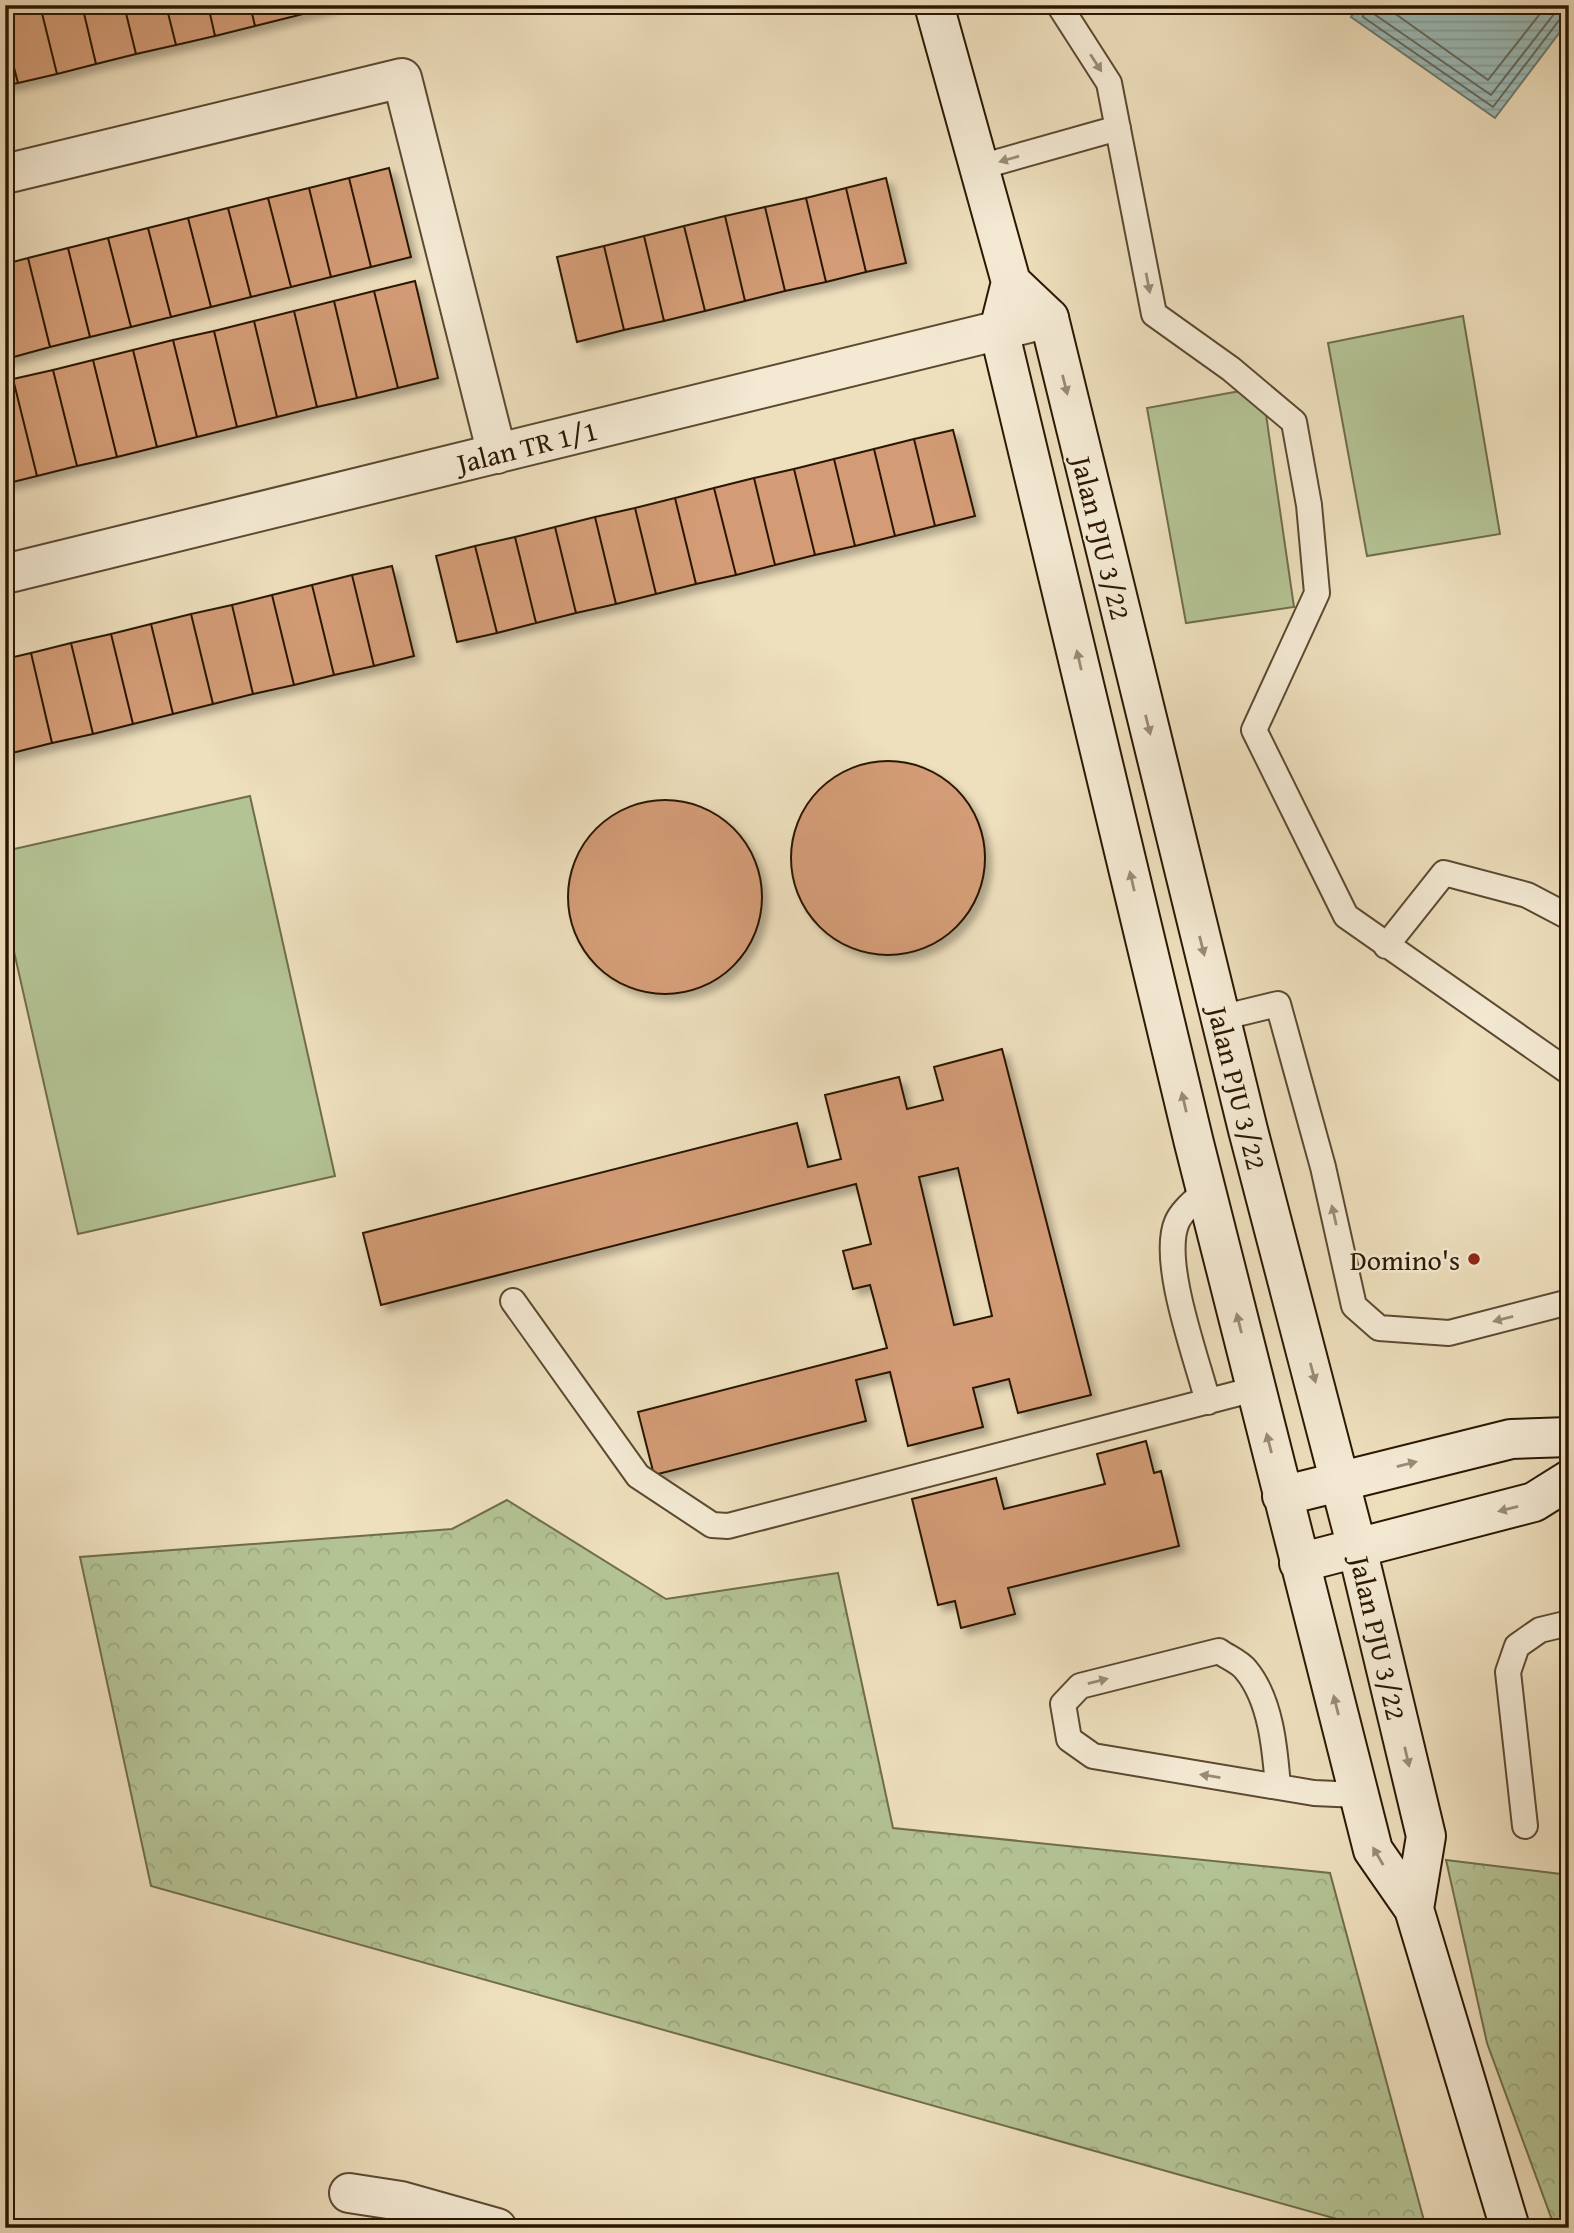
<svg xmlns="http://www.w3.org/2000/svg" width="1574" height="2233" font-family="'Gentium Book Plus',serif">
<defs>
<pattern id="forest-crowns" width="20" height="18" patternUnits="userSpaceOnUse" patternTransform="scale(1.75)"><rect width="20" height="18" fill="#b4c394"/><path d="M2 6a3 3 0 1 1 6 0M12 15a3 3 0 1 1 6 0" fill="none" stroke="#9ba77e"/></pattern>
<pattern id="water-rules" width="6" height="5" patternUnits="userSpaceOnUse" patternTransform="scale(1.75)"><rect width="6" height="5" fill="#9bbbb8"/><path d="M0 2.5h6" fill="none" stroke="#86a09d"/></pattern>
<filter id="shadow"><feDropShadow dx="6" dy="6" stdDeviation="3.5" flood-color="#0004"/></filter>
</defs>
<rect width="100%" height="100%" fill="#eedfbd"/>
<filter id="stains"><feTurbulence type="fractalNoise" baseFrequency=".00286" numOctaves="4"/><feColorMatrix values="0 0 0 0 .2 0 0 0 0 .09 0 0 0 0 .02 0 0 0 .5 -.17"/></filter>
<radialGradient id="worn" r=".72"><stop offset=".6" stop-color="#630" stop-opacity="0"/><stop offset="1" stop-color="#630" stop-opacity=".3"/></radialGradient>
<!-- grass -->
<path fill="#b4c394" stroke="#706d4b" stroke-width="2" d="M 1463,316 L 1500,534 L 1367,556 L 1328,343 Z
M 1262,387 L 1294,607 L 1186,623 L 1147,408 Z
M 250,796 L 335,1176 L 78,1234 L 5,912 L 5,851 Z"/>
<!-- forest -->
<path fill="url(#forest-crowns)" stroke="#706d4b" stroke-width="2" d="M 507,1500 L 666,1599 L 838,1573 L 893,1828 L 1330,1873 L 1426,2228 L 1369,2228 L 151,1886 L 80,1557 L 452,1529 Z
M 1446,1860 L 1569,1875 L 1569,2228 L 1555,2228 L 1487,2043 Z"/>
<!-- water -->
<path fill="url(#water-rules)" stroke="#6e796f" stroke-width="2" d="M 1358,5 L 1569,5 L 1569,20 L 1495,118 L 1351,17 Z"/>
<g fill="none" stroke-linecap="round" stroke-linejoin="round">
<!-- shore -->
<path stroke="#63695d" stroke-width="2" d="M 1364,5 L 1363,17 L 1493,107 L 1560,19 L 1569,16
M 1373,5 L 1374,14 L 1491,95 L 1554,14 L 1569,7
M 1383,5 L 1488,80 L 1547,5"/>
</g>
<!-- building -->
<path fill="#d39c76" stroke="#2b1702" stroke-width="2" fill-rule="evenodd" filter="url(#shadow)" d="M 5,5 L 40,5 L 57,74 L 18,83 L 5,33 Z
M 40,5 L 82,5 L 96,64 L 57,74 Z
M 82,5 L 124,5 L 136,54 L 96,64 Z
M 124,5 L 166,5 L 176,45 L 136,54 Z
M 166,5 L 208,5 L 215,36 L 176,45 Z
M 208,5 L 250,5 L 255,26 L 215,36 Z
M 250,5 L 292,5 L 295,16 L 255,26 Z
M 292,5 L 334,5 L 334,6 L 295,16 Z
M 5,33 L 18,83 L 5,86 Z
M 389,168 L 411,257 L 371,267 L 349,178 Z
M 349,178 L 371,267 L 331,277 L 309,188 Z
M 886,178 L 906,263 L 866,272 L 846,188 Z
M 309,188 L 331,277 L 291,287 L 268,198 Z
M 846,188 L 866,272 L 826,282 L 806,198 Z
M 268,198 L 291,287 L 251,297 L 228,208 Z
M 806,198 L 826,282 L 785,291 L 765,207 Z
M 765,207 L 785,291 L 745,301 L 725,216 Z
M 228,208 L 251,297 L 211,307 L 188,218 Z
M 725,216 L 745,301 L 705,311 L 684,226 Z
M 188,218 L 211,307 L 171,317 L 148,228 Z
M 684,226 L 705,311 L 664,321 L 644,236 Z
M 148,228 L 171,317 L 131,327 L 108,238 Z
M 644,236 L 664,321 L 624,330 L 604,246 Z
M 108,238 L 131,327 L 90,337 L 68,248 Z
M 604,246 L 624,330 L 577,342 L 557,257 Z
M 68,248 L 90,337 L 50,347 L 28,258 Z
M 28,258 L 50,347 L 10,358 L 5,339 L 5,264 Z
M 415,281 L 438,378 L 398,388 L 374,291 Z
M 374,291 L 398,388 L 357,398 L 334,301 Z
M 334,301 L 357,398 L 317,407 L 294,311 Z
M 294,311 L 317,407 L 277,417 L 254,321 Z
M 254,321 L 277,417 L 237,427 L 214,331 Z
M 214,331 L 237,427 L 197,437 L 173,340 Z
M 5,339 L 10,358 L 5,359 Z
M 173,340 L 197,437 L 157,447 L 133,350 Z
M 133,350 L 157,447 L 117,457 L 93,360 Z
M 93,360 L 117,457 L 77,466 L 53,370 Z
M 53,370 L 77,466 L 37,476 L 13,379 Z
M 13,379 L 37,476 L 5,484 L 5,381 Z
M 953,430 L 975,516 L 935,526 L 914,439 Z
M 914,439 L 935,526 L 895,536 L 874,449 Z
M 874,449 L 895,536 L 855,546 L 834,459 Z
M 834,459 L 855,546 L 815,555 L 794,469 Z
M 794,469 L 815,555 L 775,565 L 754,478 Z
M 754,478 L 775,565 L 736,575 L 714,488 Z
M 714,488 L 736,575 L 696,584 L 675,498 Z
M 675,498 L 696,584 L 656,594 L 635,508 Z
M 635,508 L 656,594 L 616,604 L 595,517 Z
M 595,517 L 616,604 L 576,613 L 555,527 Z
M 555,527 L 576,613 L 536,623 L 515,537 Z
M 515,537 L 536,623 L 497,633 L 475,546 Z
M 475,546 L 497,633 L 457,642 L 436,556 Z
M 392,566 L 414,656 L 374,666 L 352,575 Z
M 352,575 L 374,666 L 334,675 L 312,585 Z
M 312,585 L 334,675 L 294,685 L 272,595 Z
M 272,595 L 294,685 L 253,694 L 232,605 Z
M 232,605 L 253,694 L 213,704 L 191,614 Z
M 191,614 L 213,704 L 173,714 L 151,624 Z
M 151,624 L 173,714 L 133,724 L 111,634 Z
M 111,634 L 133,724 L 93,734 L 71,643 Z
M 71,643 L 93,734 L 52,743 L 31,653 Z
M 31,653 L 52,743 L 12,753 L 5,724 L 5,659 Z
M 5,724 L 12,753 L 5,755 Z
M791 858a97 97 0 1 1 194 0a97 97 0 1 1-194 0Z
M568 897a97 97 0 1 1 194 0a97 97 0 1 1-194 0Z
M 1002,1049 L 1091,1395 L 1018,1413 L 1009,1379 L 973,1388 L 983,1427 L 908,1446 L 890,1372 L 856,1380 L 866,1421 L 654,1475 L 638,1412 L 887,1348 L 870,1285 L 853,1289 L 843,1251 L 871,1244 L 856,1184 L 381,1305 L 363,1233 L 797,1123 L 808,1167 L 841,1159 L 825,1095 L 899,1077 L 907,1109 L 943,1100 L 934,1067 ZM 958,1168 L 992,1316 L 954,1325 L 919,1177 Z
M 1146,1441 L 1154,1473 L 1161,1471 L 1179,1546 L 1008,1588 L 1015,1614 L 961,1628 L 955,1601 L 938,1605 L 912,1499 L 996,1478 L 1004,1509 L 1105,1484 L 1097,1454 Z"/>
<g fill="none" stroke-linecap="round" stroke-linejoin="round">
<!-- lane casing -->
<g stroke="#5c4931" stroke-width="28">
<path id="lane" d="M 1059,5 L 1109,83 L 1154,314 L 1231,369 L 1294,422 L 1309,505 L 1317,593 L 1254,730 L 1346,916 L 1569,1072
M 980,167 L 1118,128
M 1386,946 L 1444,873 L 1527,895 L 1569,917
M 1220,1018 L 1278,1004 L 1323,1167 L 1354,1306 L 1379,1328 L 1449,1333 L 1569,1302
M 1206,1190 C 1197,1199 1182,1210 1177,1222 C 1160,1261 1197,1359 1208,1402
M 513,1301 L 638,1476 L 712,1525 L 728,1526 L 1255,1389
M 1278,1787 C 1275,1749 1271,1700 1246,1670 C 1240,1662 1227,1657 1219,1651 L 1080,1686 L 1063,1704 L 1069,1739 L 1093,1756 L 1314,1793 L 1359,1795
M 1525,1826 L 1508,1672 L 1517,1646 L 1540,1630 L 1569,1623"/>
</g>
<!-- street casing -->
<g stroke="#5c4931" stroke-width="42">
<path id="street" d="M 5,174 L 402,78 L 497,454
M 5,574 L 1049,318
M 349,2193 L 401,2201 L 497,2228"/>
</g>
<!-- secondary casing -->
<g stroke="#2b1702" stroke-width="42">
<path id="secondary" d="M 934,5 L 1011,282 L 999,330 L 1194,1143 L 1373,1850 L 1414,1909 L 1510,2228
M 1011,282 L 1049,318 L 1248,1130 L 1357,1548 L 1426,1836 L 1414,1909
M 1282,1496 L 1511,1439 L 1569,1437
M 1299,1563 L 1534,1502 L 1569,1480"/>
</g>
<!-- lane -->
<use href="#lane" stroke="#f4ead4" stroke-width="24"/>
<!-- street -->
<use href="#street" stroke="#f4ead4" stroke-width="38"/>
<!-- secondary -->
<use href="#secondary" stroke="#f4ead4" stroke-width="38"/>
</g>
<!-- one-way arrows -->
<defs><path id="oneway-solid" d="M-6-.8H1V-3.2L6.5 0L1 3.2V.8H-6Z" transform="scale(1.75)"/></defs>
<g fill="#9a8b76">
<use href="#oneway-solid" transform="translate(1096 63) rotate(57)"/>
<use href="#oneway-solid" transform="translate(1009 159) rotate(164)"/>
<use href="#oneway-solid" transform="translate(1148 283) rotate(79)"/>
<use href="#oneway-solid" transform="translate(1065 385) rotate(76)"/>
<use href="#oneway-solid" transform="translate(1079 660) rotate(-103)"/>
<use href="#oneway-solid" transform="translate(1148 725) rotate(76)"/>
<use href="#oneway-solid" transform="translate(1132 881) rotate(-103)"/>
<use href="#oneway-solid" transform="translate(1202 946) rotate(76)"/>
<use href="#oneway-solid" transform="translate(1184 1102) rotate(-103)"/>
<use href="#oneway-solid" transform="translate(1334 1215) rotate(-103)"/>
<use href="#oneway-solid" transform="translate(1503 1319) rotate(166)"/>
<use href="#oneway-solid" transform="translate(1239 1323) rotate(-104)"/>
<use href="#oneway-solid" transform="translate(1313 1373) rotate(75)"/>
<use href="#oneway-solid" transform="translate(1269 1443) rotate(-104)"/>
<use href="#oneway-solid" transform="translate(1407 1464) rotate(-14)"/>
<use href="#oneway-solid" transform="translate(1508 1509) rotate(166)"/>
<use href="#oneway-solid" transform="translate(1098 1681) rotate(-14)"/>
<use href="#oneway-solid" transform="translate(1336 1705) rotate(-104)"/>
<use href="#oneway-solid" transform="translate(1407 1757) rotate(77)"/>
<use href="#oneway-solid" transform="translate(1210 1776) rotate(-171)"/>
<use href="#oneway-solid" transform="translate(1378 1856) rotate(-120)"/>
</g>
<!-- markers -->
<circle fill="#8f2418" stroke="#f4ead4" stroke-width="2.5" cx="1474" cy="1259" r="7"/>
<g text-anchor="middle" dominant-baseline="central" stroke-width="5" stroke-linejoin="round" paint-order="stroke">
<!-- street labels -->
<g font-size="28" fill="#2b1702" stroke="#f4ead4">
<text transform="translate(527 446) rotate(-14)">Jalan TR 1/1</text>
<text transform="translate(1102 538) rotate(76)">Jalan PJU 3/22</text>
<text transform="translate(1238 1088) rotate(76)">Jalan PJU 3/22</text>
<text transform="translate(1379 1638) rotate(77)">Jalan PJU 3/22</text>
</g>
<!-- poi labels -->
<g font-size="28" fill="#2b1702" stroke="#f4ead4" text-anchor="end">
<text x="1460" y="1259">Domino's</text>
</g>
</g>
<!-- margin -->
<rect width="1574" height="2233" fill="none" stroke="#eedfbd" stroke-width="28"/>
<rect x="7" y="7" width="1560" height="2219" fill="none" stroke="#2b1702" stroke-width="3.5"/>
<rect x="14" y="14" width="1546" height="2205" fill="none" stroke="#2b1702" stroke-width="2"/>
<rect width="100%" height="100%" filter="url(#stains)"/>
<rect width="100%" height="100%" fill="url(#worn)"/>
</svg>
